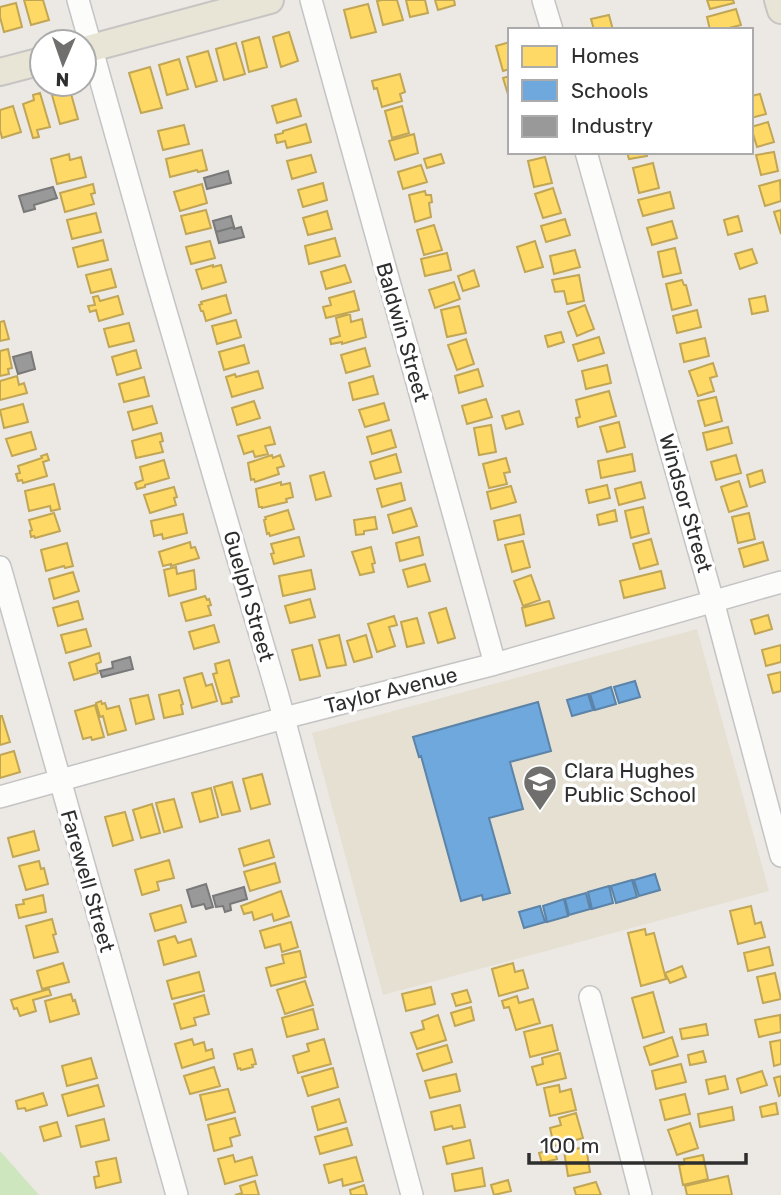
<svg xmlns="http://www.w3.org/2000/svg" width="781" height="1195" font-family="Rubik,sans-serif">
<rect width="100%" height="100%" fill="#ece8e4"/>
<!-- education -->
<path fill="#e6e0d3" d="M 697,629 L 769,891 L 383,995 L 312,733 Z"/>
<!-- green -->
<path fill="#cee6be" d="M 0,1151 L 39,1195 L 0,1195 Z"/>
<!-- homes -->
<path fill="#ffd966" stroke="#c0a655" stroke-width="2" d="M 24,0 L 43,0 L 49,20 L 31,25 Z
M 382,0 L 397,0 L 403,20 L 383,25 L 377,1 Z
M 406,0 L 425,0 L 428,13 L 410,17 Z
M 435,0 L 454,0 L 455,5 L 438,10 Z
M 707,0 L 733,0 L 734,3 L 710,9 Z
M 16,3 L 22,27 L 4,32 L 0,17 L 0,7 Z
M 368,4 L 376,32 L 351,38 L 344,10 Z
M 736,9 L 741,25 L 721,30 L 710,30 L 707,17 Z
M 609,15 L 613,30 L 594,30 L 591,19 Z
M 289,32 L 298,61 L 281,67 L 273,37 Z
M 259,37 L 267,67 L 249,72 L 242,42 Z
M 510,42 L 510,69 L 503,71 L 496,46 Z
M 236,43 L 245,74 L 224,80 L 216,49 Z
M 208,51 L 217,81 L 196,87 L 187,57 Z
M 179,59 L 188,89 L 167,95 L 159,65 Z
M 150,67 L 162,108 L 141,113 L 129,73 Z
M 400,74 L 405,92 L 400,94 L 402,101 L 382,107 L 377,88 L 374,89 L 372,81 Z
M 510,76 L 510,101 L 503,78 Z
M 70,90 L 78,119 L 60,124 L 52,95 Z
M 40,93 L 50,127 L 37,130 L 39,137 L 33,138 L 23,104 L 34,100 L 33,95 Z
M 760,94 L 766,114 L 751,118 L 751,96 Z
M 296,99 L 301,116 L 277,123 L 272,106 Z
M 13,106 L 21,132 L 2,138 L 0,130 L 0,110 Z
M 402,106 L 409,133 L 392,138 L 385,111 Z
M 768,122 L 774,142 L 757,147 L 751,127 Z
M 306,124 L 311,142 L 287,148 L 285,141 L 277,143 L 275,135 L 283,133 L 283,131 Z
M 184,125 L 189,144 L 163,150 L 158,131 Z
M 414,134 L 418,153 L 395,160 L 389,141 Z
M 202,150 L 207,170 L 198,172 L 197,170 L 170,177 L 166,159 Z
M 627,152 L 646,152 L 647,156 L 629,159 Z
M 774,152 L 778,171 L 761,175 L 756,155 Z
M 69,154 L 70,160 L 81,157 L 86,177 L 57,184 L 51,159 Z
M 441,154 L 444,163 L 427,168 L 424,159 Z
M 311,155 L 316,172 L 292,179 L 287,161 Z
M 545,157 L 552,183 L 534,187 L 528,161 Z
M 653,163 L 659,188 L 639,193 L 633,168 Z
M 421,165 L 427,182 L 403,189 L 398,172 Z
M 780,180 L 781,201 L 765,206 L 759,186 Z
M 323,183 L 327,200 L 303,207 L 298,190 Z
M 93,184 L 95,193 L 91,194 L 94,204 L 65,212 L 60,193 Z
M 202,184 L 207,203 L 180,211 L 174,192 Z
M 553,188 L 561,213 L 543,218 L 535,194 Z
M 425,191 L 426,195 L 431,195 L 432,202 L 429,203 L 431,217 L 415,222 L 409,195 Z
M 670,192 L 674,208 L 643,216 L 638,200 Z
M 206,210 L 211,228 L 186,234 L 181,216 Z
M 781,210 L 781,234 L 774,212 Z
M 327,211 L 332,229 L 308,235 L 303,218 Z
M 96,213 L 101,232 L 72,239 L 67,220 Z
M 738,216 L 742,231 L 728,235 L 724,220 Z
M 565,219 L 570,235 L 546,242 L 541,226 Z
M 672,221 L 677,238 L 652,245 L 647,228 Z
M 434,225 L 442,250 L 424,255 L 417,230 Z
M 335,238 L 340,256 L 309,264 L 305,246 Z
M 103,240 L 108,260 L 78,267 L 73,248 Z
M 210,241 L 215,258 L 191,264 L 186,247 Z
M 535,241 L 543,267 L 525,272 L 517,247 Z
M 675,248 L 681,273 L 663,277 L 658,252 Z
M 752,249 L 757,263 L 740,269 L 735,254 Z
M 575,250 L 580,267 L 554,274 L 550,256 Z
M 447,253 L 451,270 L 425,276 L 421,259 Z
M 213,265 L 213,267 L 221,265 L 226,282 L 202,289 L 196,270 Z
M 345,265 L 351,282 L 326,289 L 321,272 Z
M 111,269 L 116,287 L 91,293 L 86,275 Z
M 474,270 L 479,286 L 463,291 L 458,276 Z
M 579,275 L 584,301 L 567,304 L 564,291 L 555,292 L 552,280 Z
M 682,280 L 684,285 L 686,285 L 691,305 L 672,310 L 666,284 Z
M 454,282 L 460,299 L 435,308 L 429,290 Z
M 354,291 L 359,310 L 326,318 L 323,307 L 331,305 L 329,298 Z
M 226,295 L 231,313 L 206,321 L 203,311 L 201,311 L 199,305 L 202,304 L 201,302 Z
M 98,296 L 100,301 L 118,296 L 123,314 L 99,321 L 96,310 L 90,312 L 88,306 L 95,305 L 93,297 Z
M 765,296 L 768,311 L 752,314 L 749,299 Z
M 585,305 L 594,329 L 577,336 L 568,312 Z
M 459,306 L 466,333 L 447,337 L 441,310 Z
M 697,310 L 701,327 L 677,333 L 673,316 Z
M 350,314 L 351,322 L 362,319 L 366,337 L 342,344 L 342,342 L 331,344 L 330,339 L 340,336 L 336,318 Z
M 236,320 L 241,337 L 217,344 L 212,326 Z
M 4,321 L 9,339 L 0,341 L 0,322 Z
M 129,323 L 134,341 L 109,347 L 104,329 Z
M 561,332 L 564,342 L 548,347 L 545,336 Z
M 599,337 L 604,353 L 578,361 L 573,345 Z
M 705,338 L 709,356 L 684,362 L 680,344 Z
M 466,339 L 474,364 L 457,370 L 448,345 Z
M 244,345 L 249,363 L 224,370 L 219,352 Z
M 365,348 L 370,366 L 346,373 L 341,355 Z
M 8,349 L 12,368 L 8,369 L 9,374 L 0,376 L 0,351 Z
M 136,350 L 141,368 L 117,375 L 112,357 Z
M 713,363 L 717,376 L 710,378 L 714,391 L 698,396 L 689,371 Z
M 607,365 L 611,383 L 586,389 L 582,371 Z
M 478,369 L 483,386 L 459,393 L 455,376 Z
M 258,371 L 263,388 L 232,397 L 226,377 L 235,374 L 236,377 Z
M 17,376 L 19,385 L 24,383 L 27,393 L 0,400 L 0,381 Z
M 373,376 L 378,394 L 353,400 L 349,383 Z
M 144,377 L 149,396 L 124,402 L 119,384 Z
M 609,391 L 616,416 L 578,427 L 576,418 L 580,417 L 576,400 Z
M 716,397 L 722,421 L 705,426 L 698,401 Z
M 486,399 L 492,417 L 467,424 L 462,406 Z
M 254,401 L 260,418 L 237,425 L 232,408 Z
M 384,403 L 389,420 L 365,427 L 359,410 Z
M 23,404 L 28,422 L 4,428 L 0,410 Z
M 152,406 L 157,423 L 133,430 L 128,412 Z
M 519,411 L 523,424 L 506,429 L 502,416 Z
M 619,422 L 625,447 L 607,452 L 600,427 Z
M 491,425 L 496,452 L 479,455 L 474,428 Z
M 270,427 L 275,444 L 265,446 L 268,454 L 255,457 L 253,451 L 244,454 L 238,436 Z
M 728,427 L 732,443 L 707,450 L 703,433 Z
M 391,430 L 396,447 L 372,454 L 367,437 Z
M 31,432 L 36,449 L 12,456 L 6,439 Z
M 161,433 L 163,441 L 160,442 L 163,452 L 136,458 L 132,441 Z
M 47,454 L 49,460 L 43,462 L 47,476 L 23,483 L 22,480 L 18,481 L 16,474 L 20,473 L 18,466 L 42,458 L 41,456 Z
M 396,454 L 401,472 L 375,479 L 370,462 Z
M 632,454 L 635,471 L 601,478 L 598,461 Z
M 272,455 L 273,458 L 280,455 L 284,466 L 277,468 L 279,474 L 255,482 L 254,479 L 251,480 L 248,463 Z
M 736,455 L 741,473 L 716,480 L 711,462 Z
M 506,458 L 510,472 L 504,473 L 507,484 L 489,488 L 483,464 Z
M 164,460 L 169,478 L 145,485 L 145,487 L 137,489 L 135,483 L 143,480 L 140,467 Z
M 762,470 L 765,482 L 750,487 L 747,475 Z
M 324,472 L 331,496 L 316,500 L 310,476 Z
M 739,481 L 747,506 L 729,512 L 721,487 Z
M 281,482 L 281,485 L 290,483 L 293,497 L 286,499 L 287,502 L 262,508 L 262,507 L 259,507 L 256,489 Z
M 641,482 L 645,498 L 619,505 L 615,489 Z
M 401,483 L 405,500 L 382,507 L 377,489 Z
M 54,484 L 60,509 L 51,511 L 50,506 L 29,511 L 25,491 Z
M 607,485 L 610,498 L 589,503 L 586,490 Z
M 511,486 L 516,502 L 491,509 L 487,492 Z
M 174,487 L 177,497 L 174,498 L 176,505 L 150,513 L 144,495 Z
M 643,507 L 649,533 L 631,538 L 625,511 Z
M 411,508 L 417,526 L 393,533 L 388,515 Z
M 288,510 L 294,529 L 270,536 L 269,533 L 267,534 L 264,520 L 266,519 L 265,517 Z
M 615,510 L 617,521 L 599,525 L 597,515 Z
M 54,513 L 60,531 L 35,538 L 34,536 L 31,537 L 30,531 L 32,530 L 29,520 Z
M 749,513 L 755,539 L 738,543 L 732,517 Z
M 183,514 L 187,533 L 163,539 L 162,534 L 154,536 L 151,521 Z
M 520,515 L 524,534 L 498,540 L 494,521 Z
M 375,517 L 377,529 L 364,531 L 364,534 L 356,535 L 354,520 Z
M 299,537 L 304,556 L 274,564 L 271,554 L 274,553 L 271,544 Z
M 419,537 L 423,555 L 400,561 L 396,543 Z
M 651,539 L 658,564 L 640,569 L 633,544 Z
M 523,541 L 530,567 L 512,572 L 505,545 Z
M 190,542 L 191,548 L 195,547 L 199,558 L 171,566 L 171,564 L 163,566 L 159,552 Z
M 763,542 L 768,560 L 744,567 L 739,549 Z
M 67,543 L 73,566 L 65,568 L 64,566 L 46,571 L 41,550 Z
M 371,547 L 375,563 L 372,564 L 374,572 L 360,575 L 352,552 Z
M 425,564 L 430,581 L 408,587 L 403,570 Z
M 176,567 L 177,574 L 194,570 L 196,589 L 169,596 L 164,570 Z
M 311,570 L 315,589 L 283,596 L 279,576 Z
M 661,571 L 665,588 L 624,598 L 620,581 Z
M 73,572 L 79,591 L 54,599 L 49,579 Z
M 531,575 L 540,600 L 523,606 L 514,581 Z
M 205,596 L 207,600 L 209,599 L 211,605 L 208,606 L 211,615 L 186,621 L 181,603 Z
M 310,599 L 315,617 L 290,623 L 285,606 Z
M 78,601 L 83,619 L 58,626 L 53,608 Z
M 549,601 L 554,618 L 526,626 L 522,608 Z
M 446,608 L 455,638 L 438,643 L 429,613 Z
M 768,615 L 772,629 L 755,634 L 751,620 Z
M 394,616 L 397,625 L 389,627 L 395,646 L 377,652 L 368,624 Z
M 417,618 L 424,643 L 407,647 L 401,622 Z
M 214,625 L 219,642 L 194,649 L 189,632 Z
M 86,629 L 91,646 L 66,653 L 61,635 Z
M 339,635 L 346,665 L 327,668 L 319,640 Z
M 366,635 L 372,657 L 354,662 L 347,641 Z
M 312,645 L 320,676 L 300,680 L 292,650 Z
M 781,645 L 781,662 L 766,666 L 762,650 Z
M 99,653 L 101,662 L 96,664 L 98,673 L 74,680 L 69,663 Z
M 229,660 L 239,696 L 231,698 L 232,702 L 222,704 L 213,674 L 217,673 L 215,664 Z
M 781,672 L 781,691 L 773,693 L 768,675 Z
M 202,673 L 206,686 L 212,684 L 217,701 L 192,708 L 184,678 Z
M 179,690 L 183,704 L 181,705 L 183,714 L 164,718 L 159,695 Z
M 148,695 L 154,719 L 136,724 L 130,699 Z
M 101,701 L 102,704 L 105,703 L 107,709 L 119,706 L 126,730 L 108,735 L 103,716 L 100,717 L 96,703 Z
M 95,705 L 104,737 L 92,740 L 91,737 L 83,739 L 75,711 Z
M 0,716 L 2,716 L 10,742 L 0,745 Z
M 14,751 L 20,772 L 0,778 L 0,755 Z
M 262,774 L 270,804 L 251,809 L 243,779 Z
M 232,782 L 240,811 L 222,815 L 214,787 Z
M 211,788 L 218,817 L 200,822 L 192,793 Z
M 174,799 L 182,827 L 164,832 L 156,803 Z
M 152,804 L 160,833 L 141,838 L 133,810 Z
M 125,812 L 133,840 L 113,846 L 105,817 Z
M 34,831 L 39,850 L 13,857 L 8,838 Z
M 269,840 L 274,857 L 244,866 L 239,849 Z
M 169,860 L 174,878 L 157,882 L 159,890 L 142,895 L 135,870 Z
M 39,861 L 41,869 L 44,868 L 48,884 L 26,890 L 19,866 Z
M 275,863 L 280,882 L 250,891 L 244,872 Z
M 281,891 L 289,916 L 274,921 L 272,914 L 254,920 L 252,912 L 244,914 L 241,906 Z
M 43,895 L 46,912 L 19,918 L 16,905 L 24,904 L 23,900 Z
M 181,905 L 186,922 L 155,931 L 150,914 Z
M 751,906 L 755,924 L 761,922 L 765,937 L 738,944 L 730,911 Z
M 52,919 L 56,934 L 53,935 L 58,952 L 34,958 L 26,926 Z
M 291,922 L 298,947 L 282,952 L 280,944 L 265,948 L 260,931 Z
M 645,929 L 646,935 L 654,933 L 666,979 L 641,986 L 628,933 Z
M 175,936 L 178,943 L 191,939 L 196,956 L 164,965 L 158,941 Z
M 769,947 L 773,965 L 748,971 L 744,953 Z
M 300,951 L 306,977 L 271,986 L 266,968 L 284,963 L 282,955 Z
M 63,963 L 69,982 L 42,989 L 37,971 Z
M 513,963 L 515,972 L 523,970 L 528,988 L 499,996 L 492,969 Z
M 682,966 L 686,977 L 670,983 L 665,973 Z
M 199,972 L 204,991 L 172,999 L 167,981 Z
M 775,973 L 781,999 L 763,1003 L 757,977 Z
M 305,981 L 313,1005 L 285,1014 L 277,990 Z
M 431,987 L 435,1004 L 406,1011 L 402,994 Z
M 49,989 L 51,995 L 33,1000 L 36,1011 L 20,1016 L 17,1008 L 14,1009 L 11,1000 Z
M 467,990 L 471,1002 L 456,1006 L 452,994 Z
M 653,992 L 664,1032 L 643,1038 L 632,998 Z
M 71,994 L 73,1001 L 75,1000 L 79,1014 L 50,1022 L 45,1001 Z
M 204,995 L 209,1014 L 194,1018 L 196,1025 L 181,1029 L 174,1004 Z
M 517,996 L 519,1003 L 533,999 L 540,1023 L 516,1030 L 509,1007 L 504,1008 L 502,1001 Z
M 471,1007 L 474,1020 L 455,1026 L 451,1013 Z
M 313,1009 L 318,1029 L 287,1037 L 282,1018 Z
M 438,1015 L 446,1040 L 417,1049 L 411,1033 L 424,1029 L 422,1021 Z
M 780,1015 L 781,1032 L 759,1037 L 755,1020 Z
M 706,1024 L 708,1035 L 682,1039 L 680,1029 Z
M 552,1025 L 558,1050 L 530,1057 L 524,1032 Z
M 672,1037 L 678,1056 L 650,1065 L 644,1047 Z
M 192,1039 L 194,1045 L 204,1042 L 206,1051 L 212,1049 L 214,1058 L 182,1068 L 175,1044 Z
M 324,1039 L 331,1064 L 298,1073 L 293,1056 L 309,1051 L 307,1044 Z
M 781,1040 L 781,1064 L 774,1066 L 770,1042 Z
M 447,1045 L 452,1062 L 423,1071 L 417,1054 Z
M 252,1049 L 256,1064 L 252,1065 L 253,1067 L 241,1070 L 240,1068 L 238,1069 L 234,1054 Z
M 703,1051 L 706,1062 L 690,1065 L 688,1055 Z
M 560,1053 L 566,1078 L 537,1085 L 532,1067 L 543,1064 L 542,1058 Z
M 91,1058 L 97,1078 L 67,1086 L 62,1066 Z
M 681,1064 L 686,1082 L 656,1089 L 652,1071 Z
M 214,1067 L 220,1086 L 190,1094 L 184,1076 Z
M 333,1068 L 338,1087 L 308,1096 L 302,1077 Z
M 762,1071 L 767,1085 L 741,1093 L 737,1079 Z
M 456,1074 L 460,1091 L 430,1098 L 425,1081 Z
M 725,1076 L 728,1089 L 709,1094 L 706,1080 Z
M 781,1076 L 781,1095 L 779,1096 L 774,1078 Z
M 98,1085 L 104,1106 L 68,1116 L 62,1095 Z
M 559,1085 L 560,1092 L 571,1089 L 576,1110 L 550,1116 L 544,1088 Z
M 228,1089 L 235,1112 L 206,1120 L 200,1095 Z
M 43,1093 L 47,1105 L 26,1111 L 25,1108 L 18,1109 L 16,1101 Z
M 685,1094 L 690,1114 L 665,1120 L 660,1100 Z
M 339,1099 L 346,1122 L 318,1130 L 312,1107 Z
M 776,1103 L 778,1114 L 762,1117 L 760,1107 Z
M 460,1105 L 465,1127 L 453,1129 L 452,1126 L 435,1130 L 431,1112 Z
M 732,1107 L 734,1120 L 700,1127 L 698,1114 Z
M 576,1113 L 583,1138 L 554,1146 L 550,1128 L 561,1125 L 559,1118 Z
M 235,1118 L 240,1135 L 230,1138 L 232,1146 L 214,1151 L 208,1125 Z
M 104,1119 L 109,1140 L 81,1147 L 76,1126 Z
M 57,1122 L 61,1136 L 44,1141 L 40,1127 Z
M 690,1123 L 698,1148 L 677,1155 L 668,1130 Z
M 347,1128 L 352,1145 L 320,1154 L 315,1137 Z
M 470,1140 L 474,1158 L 447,1164 L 443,1147 Z
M 586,1147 L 590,1172 L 568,1176 L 564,1151 Z
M 554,1149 L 557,1159 L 542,1163 L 539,1153 Z
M 233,1155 L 235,1162 L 252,1157 L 257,1175 L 225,1184 L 218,1159 Z
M 703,1155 L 708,1179 L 683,1185 L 679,1165 L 685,1164 L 684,1159 Z
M 356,1157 L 363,1181 L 343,1186 L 342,1179 L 329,1183 L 324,1165 Z
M 116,1158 L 121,1182 L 96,1188 L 94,1177 L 99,1176 L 96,1162 Z
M 482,1168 L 485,1186 L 455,1191 L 452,1174 Z
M 728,1176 L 732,1195 L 687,1195 L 685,1186 Z
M 508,1180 L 511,1191 L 494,1195 L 491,1185 Z
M 255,1181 L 259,1195 L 235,1195 L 242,1193 L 240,1186 Z
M 596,1182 L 601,1195 L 576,1195 L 574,1188 Z
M 364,1185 L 367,1195 L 351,1195 L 350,1190 Z"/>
<!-- schools -->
<path fill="#6fa8dc" stroke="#5c83a8" stroke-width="2" d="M 635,681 L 640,697 L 619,703 L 614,687 Z
M 611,687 L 616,704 L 595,710 L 590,694 Z
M 588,694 L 593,710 L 572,716 L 567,700 Z
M 538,702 L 551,751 L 510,762 L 523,809 L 489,818 L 510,893 L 483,900 L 482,895 L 461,901 L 421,756 L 419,757 L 413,737 Z
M 655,874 L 660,890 L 639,896 L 634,880 Z
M 632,880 L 637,897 L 616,903 L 611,886 Z
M 609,886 L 613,903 L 592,909 L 588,892 Z
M 586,893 L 590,909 L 569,915 L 565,899 Z
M 564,899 L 568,916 L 547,922 L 543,906 Z
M 540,906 L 545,922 L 524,928 L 519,912 Z"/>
<!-- industry -->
<path fill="#999" stroke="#797979" stroke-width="2" d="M 228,171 L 231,183 L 207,189 L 204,178 Z
M 53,187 L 57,198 L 34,205 L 35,209 L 24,212 L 19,196 Z
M 231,216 L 234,227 L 216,232 L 213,221 Z
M 234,227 L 234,229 L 241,227 L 244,237 L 219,243 L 216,232 Z
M 31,352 L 35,369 L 18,374 L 13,357 Z
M 130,657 L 133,669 L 102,677 L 100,671 L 113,668 L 112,662 Z
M 206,884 L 213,907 L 206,909 L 204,904 L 192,907 L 187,890 Z
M 244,887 L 247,899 L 230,904 L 231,910 L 225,912 L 223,906 L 216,907 L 213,896 Z"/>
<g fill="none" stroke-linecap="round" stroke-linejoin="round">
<!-- minor casing -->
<g stroke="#c5c4c5" stroke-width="24">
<path id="minor" d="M 78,0 L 155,274 L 278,696 L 412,1195
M 311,0 L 495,664
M 543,0 L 552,30
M 586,152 L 713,601 L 781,856
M 0,567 C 58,776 119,985 177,1195
M 0,797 L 284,718 L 495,664 L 781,582
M 590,997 L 641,1195"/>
</g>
<!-- major casing -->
<g stroke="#c6c5c4" stroke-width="30">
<path id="major" d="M 778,0 L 781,10
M 84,50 L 270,0
M 0,72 L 42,61"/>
</g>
<!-- minor -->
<use href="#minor" stroke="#fcfcfb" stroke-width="21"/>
<!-- major -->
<use href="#major" stroke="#e8e4d6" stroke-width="26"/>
</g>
<!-- icons -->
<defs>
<g id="school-pin" transform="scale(1.75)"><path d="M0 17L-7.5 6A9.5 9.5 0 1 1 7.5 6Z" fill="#706f6e" stroke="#fff"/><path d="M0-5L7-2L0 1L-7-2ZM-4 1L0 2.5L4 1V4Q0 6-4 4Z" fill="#fff"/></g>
</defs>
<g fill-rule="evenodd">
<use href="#school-pin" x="540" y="782"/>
</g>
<g text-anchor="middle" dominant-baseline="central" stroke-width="7" stroke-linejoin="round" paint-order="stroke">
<!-- street labels -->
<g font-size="21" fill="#2e2e2e" stroke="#fff">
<text transform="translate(403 332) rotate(74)">Baldwin Street</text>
<text transform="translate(686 503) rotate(74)">Windsor Street</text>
<text transform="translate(249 596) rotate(74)">Guelph Street</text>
<text transform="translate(391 690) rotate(-14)">Taylor Avenue</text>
<text transform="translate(88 881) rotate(74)">Farewell Street</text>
</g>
<!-- poi labels -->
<g font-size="21" fill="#2e2e2e" stroke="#fff" text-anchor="start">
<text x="564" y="770">Clara Hughes<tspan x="564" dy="24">Public School</tspan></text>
</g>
</g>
<!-- legend -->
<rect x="508" y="28" width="245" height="126" fill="#ffffff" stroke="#ababab" stroke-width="2"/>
<rect x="522" y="46" width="35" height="21" fill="#ffd966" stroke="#ababab" stroke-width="2"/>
<text x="571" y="63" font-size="21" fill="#2e2e2e">Homes</text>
<rect x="522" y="80" width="35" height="21" fill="#6fa8dc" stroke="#ababab" stroke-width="2"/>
<text x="571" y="98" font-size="21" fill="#2e2e2e">Schools</text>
<rect x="522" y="116" width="35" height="21" fill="#999999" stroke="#ababab" stroke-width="2"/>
<text x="571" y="133" font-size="21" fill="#2e2e2e">Industry</text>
<!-- north arrow -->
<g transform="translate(63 63) rotate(182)"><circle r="33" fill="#ffffff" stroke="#ababab" stroke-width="2"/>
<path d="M0-5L12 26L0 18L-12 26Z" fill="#706f6e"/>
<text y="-10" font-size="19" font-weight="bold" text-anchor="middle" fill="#2e2e2e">N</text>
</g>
<!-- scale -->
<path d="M529 1153v10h217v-10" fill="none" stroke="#2e2e2e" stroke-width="3.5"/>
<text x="540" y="1153" font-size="21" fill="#2e2e2e" stroke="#ffffff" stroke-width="5" paint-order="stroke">100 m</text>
</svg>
